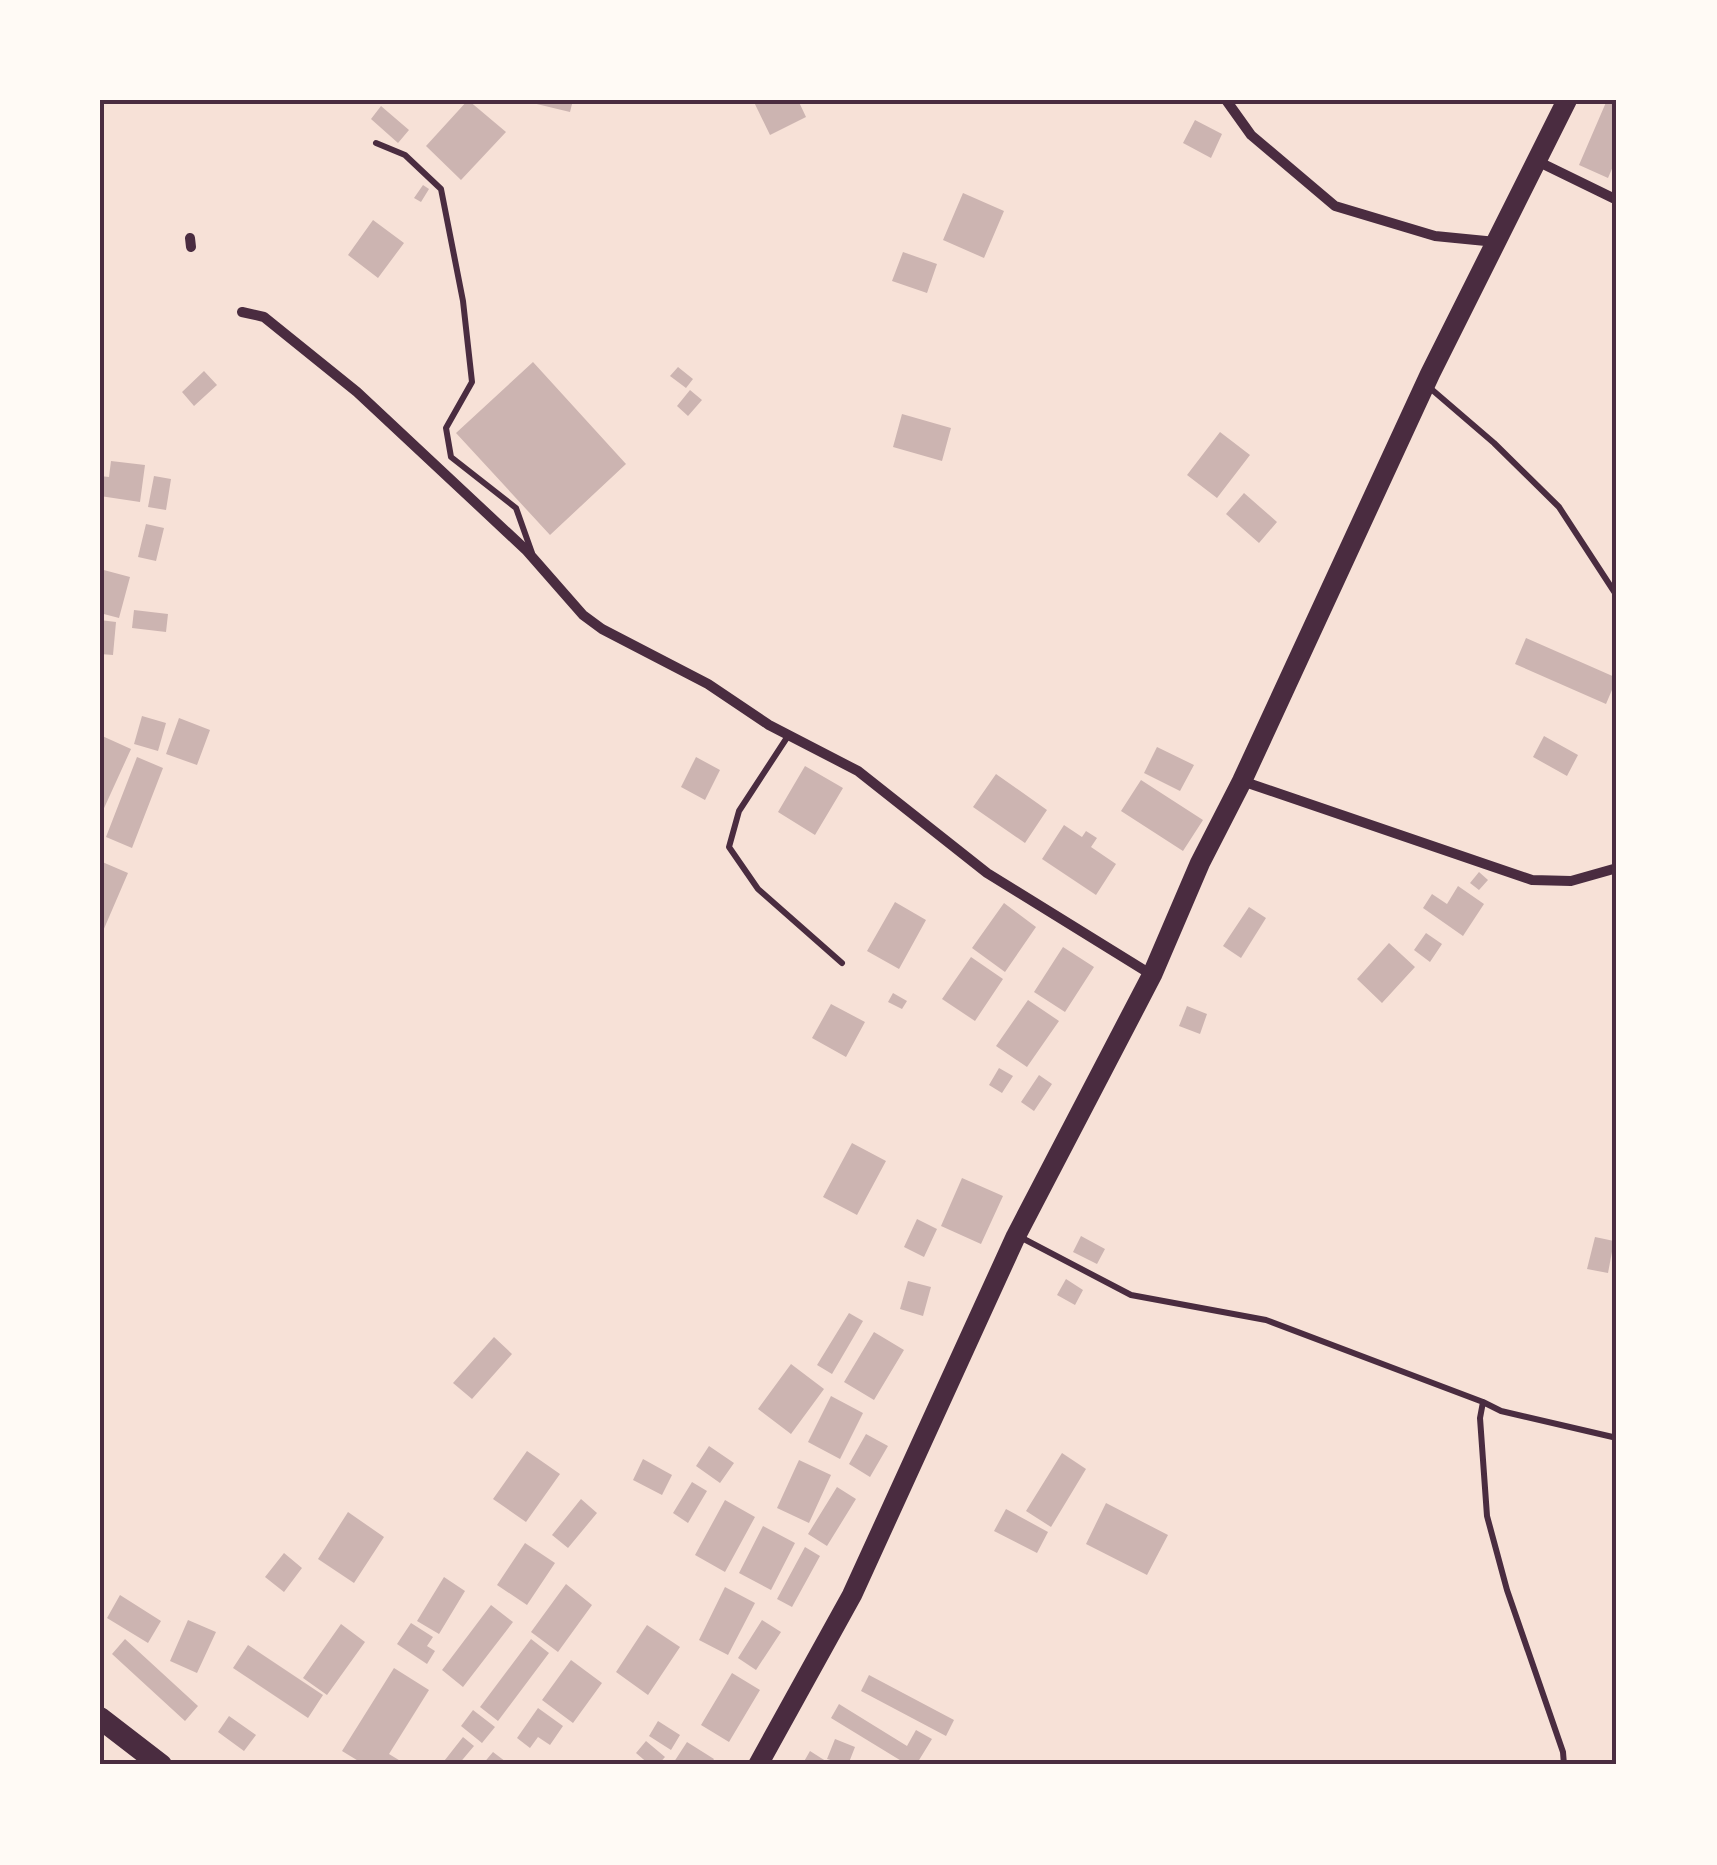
<svg xmlns="http://www.w3.org/2000/svg" width="1717" height="1865" font-family="'IBM Plex Serif',serif">
<rect width="100%" height="100%" fill="#f7e1d7"/>
<!-- building -->
<path fill="#ccb4b1" d="M 468,100 L 506,132 L 461,180 L 426,146 Z
M 520,100 L 573,100 L 570,112 Z
M 753,100 L 798,100 L 806,117 L 770,135 Z
M 1607,100 L 1617,100 L 1617,157 L 1608,178 L 1579,165 Z
M 381,106 L 409,130 L 398,143 L 371,119 Z
M 1195,120 L 1222,134 L 1211,158 L 1183,143 Z
M 423,185 L 429,189 L 421,202 L 414,198 Z
M 963,193 L 1004,211 L 984,258 L 943,240 Z
M 373,220 L 404,243 L 378,278 L 348,255 Z
M 903,252 L 937,264 L 927,293 L 892,281 Z
M 533,362 L 626,464 L 550,535 L 456,433 Z
M 678,367 L 693,379 L 686,388 L 670,376 Z
M 204,371 L 217,385 L 194,406 L 182,392 Z
M 690,390 L 702,400 L 688,416 L 677,406 Z
M 902,414 L 951,428 L 942,461 L 893,447 Z
M 1220,432 L 1250,455 L 1217,498 L 1187,475 Z
M 111,461 L 145,465 L 140,502 L 100,496 L 100,476 L 109,477 Z
M 154,476 L 171,479 L 166,510 L 148,507 Z
M 1244,493 L 1277,522 L 1259,543 L 1226,514 Z
M 146,524 L 164,528 L 156,561 L 138,557 Z
M 100,569 L 130,577 L 119,618 L 100,613 Z
M 134,610 L 168,614 L 166,632 L 132,628 Z
M 100,620 L 116,622 L 113,655 L 100,654 Z
M 1526,638 L 1617,678 L 1606,704 L 1515,664 Z
M 142,716 L 166,723 L 158,751 L 134,744 Z
M 179,718 L 210,730 L 197,765 L 166,754 Z
M 100,735 L 131,749 L 100,817 Z
M 1544,736 L 1578,755 L 1567,776 L 1533,757 Z
M 1157,747 L 1194,765 L 1180,791 L 1144,773 Z
M 137,757 L 163,768 L 132,848 L 106,837 Z
M 696,757 L 720,770 L 705,800 L 681,787 Z
M 805,766 L 843,788 L 815,835 L 778,812 Z
M 996,774 L 1047,810 L 1025,843 L 973,807 Z
M 1141,780 L 1203,820 L 1183,851 L 1121,811 Z
M 1064,825 L 1082,837 L 1086,831 L 1097,838 L 1091,847 L 1116,864 L 1096,895 L 1042,859 Z
M 100,861 L 128,873 L 100,938 Z
M 1479,872 L 1488,880 L 1479,890 L 1470,883 Z
M 1458,886 L 1484,904 L 1463,936 L 1423,908 L 1432,894 L 1447,904 Z
M 895,902 L 926,920 L 899,969 L 867,951 Z
M 1004,903 L 1036,927 L 1005,972 L 972,948 Z
M 1249,907 L 1266,918 L 1241,958 L 1223,946 Z
M 1426,933 L 1442,944 L 1430,962 L 1414,950 Z
M 1389,943 L 1415,967 L 1382,1003 L 1357,979 Z
M 1063,947 L 1094,967 L 1065,1012 L 1034,992 Z
M 971,957 L 1003,979 L 975,1021 L 942,999 Z
M 893,993 L 907,1001 L 902,1009 L 888,1002 Z
M 1028,1000 L 1059,1021 L 1027,1067 L 996,1046 Z
M 831,1004 L 865,1022 L 846,1057 L 812,1038 Z
M 1187,1006 L 1207,1014 L 1200,1034 L 1179,1026 Z
M 999,1068 L 1013,1076 L 1002,1093 L 989,1085 Z
M 1039,1075 L 1052,1084 L 1034,1111 L 1021,1102 Z
M 852,1143 L 886,1161 L 857,1215 L 823,1197 Z
M 962,1178 L 1003,1196 L 981,1244 L 941,1226 Z
M 917,1219 L 937,1229 L 924,1257 L 904,1247 Z
M 1081,1236 L 1105,1249 L 1097,1264 L 1073,1252 Z
M 1595,1237 L 1614,1241 L 1608,1273 L 1587,1269 Z
M 1066,1279 L 1083,1290 L 1075,1305 L 1057,1295 Z
M 908,1281 L 931,1287 L 923,1316 L 900,1309 Z
M 849,1313 L 863,1321 L 832,1374 L 817,1365 Z
M 874,1332 L 904,1350 L 874,1400 L 844,1382 Z
M 494,1337 L 512,1354 L 472,1399 L 453,1383 Z
M 791,1364 L 824,1389 L 791,1434 L 758,1409 Z
M 831,1396 L 863,1413 L 840,1459 L 808,1442 Z
M 866,1434 L 888,1446 L 870,1477 L 849,1464 Z
M 709,1446 L 734,1463 L 720,1483 L 696,1466 Z
M 527,1451 L 560,1474 L 526,1522 L 493,1499 Z
M 1062,1453 L 1086,1469 L 1051,1527 L 1026,1511 Z
M 643,1459 L 672,1475 L 662,1495 L 633,1480 Z
M 799,1460 L 831,1475 L 809,1523 L 777,1508 Z
M 692,1482 L 707,1491 L 688,1523 L 673,1513 Z
M 837,1487 L 856,1499 L 827,1546 L 808,1534 Z
M 581,1499 L 597,1513 L 568,1548 L 552,1535 Z
M 725,1500 L 755,1517 L 725,1572 L 695,1555 Z
M 1106,1503 L 1168,1535 L 1147,1575 L 1086,1544 Z
M 1006,1509 L 1048,1532 L 1037,1553 L 994,1531 Z
M 348,1512 L 384,1537 L 354,1583 L 318,1559 Z
M 763,1526 L 795,1543 L 771,1590 L 739,1573 Z
M 525,1543 L 555,1563 L 527,1605 L 497,1585 Z
M 805,1547 L 820,1556 L 792,1607 L 777,1599 Z
M 284,1553 L 302,1568 L 284,1592 L 265,1577 Z
M 444,1577 L 465,1591 L 439,1634 L 417,1621 Z
M 566,1584 L 592,1605 L 558,1652 L 531,1632 Z
M 725,1587 L 755,1603 L 728,1655 L 699,1640 Z
M 120,1595 L 161,1621 L 148,1643 L 107,1618 Z
M 491,1605 L 513,1622 L 463,1687 L 442,1670 Z
M 188,1620 L 216,1632 L 197,1673 L 170,1661 Z
M 762,1620 L 781,1632 L 756,1670 L 738,1658 Z
M 411,1623 L 433,1637 L 427,1646 L 435,1651 L 427,1664 L 397,1644 Z
M 341,1624 L 365,1642 L 327,1695 L 303,1678 Z
M 647,1625 L 680,1647 L 648,1695 L 616,1672 Z
M 125,1639 L 198,1706 L 185,1721 L 112,1654 Z
M 531,1639 L 549,1653 L 498,1721 L 480,1707 Z
M 248,1645 L 323,1695 L 308,1718 L 233,1668 Z
M 571,1660 L 602,1683 L 573,1723 L 542,1700 Z
M 394,1668 L 429,1690 L 389,1754 L 407,1765 L 365,1765 L 342,1751 Z
M 732,1673 L 760,1690 L 729,1742 L 701,1725 Z
M 869,1675 L 954,1720 L 946,1736 L 861,1691 Z
M 839,1704 L 907,1746 L 916,1730 L 932,1739 L 916,1765 L 908,1765 L 831,1718 Z
M 538,1708 L 563,1726 L 550,1745 L 538,1737 L 530,1748 L 517,1738 Z
M 473,1710 L 495,1727 L 482,1743 L 461,1726 Z
M 229,1716 L 256,1735 L 244,1751 L 218,1732 Z
M 658,1721 L 680,1735 L 671,1750 L 649,1736 Z
M 463,1737 L 474,1746 L 458,1765 L 441,1765 Z
M 835,1739 L 855,1747 L 848,1765 L 827,1759 Z
M 646,1741 L 665,1757 L 658,1765 L 650,1765 L 636,1753 Z
M 687,1742 L 714,1759 L 710,1765 L 672,1765 Z
M 810,1751 L 832,1765 L 802,1765 Z
M 493,1752 L 510,1765 L 482,1765 Z"/>
<g fill="none" stroke-linecap="round" stroke-linejoin="round">
<!-- service -->
<path stroke="#4a2c40" stroke-width="6" d="M 376,143 L 405,155 L 441,189 L 463,301 L 472,382 L 446,428 L 451,457 L 516,508 L 532,553
M 1430,388 L 1494,443 L 1559,507 L 1617,596
M 788,736 L 739,811 L 729,847 L 758,889 L 842,963
M 1022,1238 L 1131,1295 L 1266,1320 L 1483,1402 L 1480,1418 L 1487,1516 L 1507,1590 L 1563,1752 L 1564,1765
M 1483,1402 L 1501,1411 L 1617,1438"/>
<!-- minor -->
<path stroke="#4a2c40" stroke-width="10" d="M 1226,100 L 1251,135 L 1335,206 L 1435,236 L 1496,242
M 1537,161 L 1617,200
M 190,238 L 191,247
M 242,312 L 264,317 L 357,392 L 526,550 L 583,615 L 602,629 L 708,684 L 769,725 L 858,771 L 987,873 L 1152,975
M 1242,781 L 1532,880 L 1571,881 L 1617,868"/>
<!-- secondary -->
<path stroke="#4a2c40" stroke-width="20" d="M 758,1765 L 852,1595 L 1016,1236 L 1152,975 L 1200,863 L 1242,781 L 1430,374 L 1567,100"/>
<!-- trunk -->
<path stroke="#4a2c40" stroke-width="22" d="M 100,1718 L 161,1765"/>
</g>
<!-- border -->
<rect width="1717" height="1865" fill="none" stroke="#fffaf5" stroke-width="205"/>
<rect x="102" y="102" width="1512" height="1660" fill="none" stroke="#4a2c40" stroke-width="4"/>
</svg>
